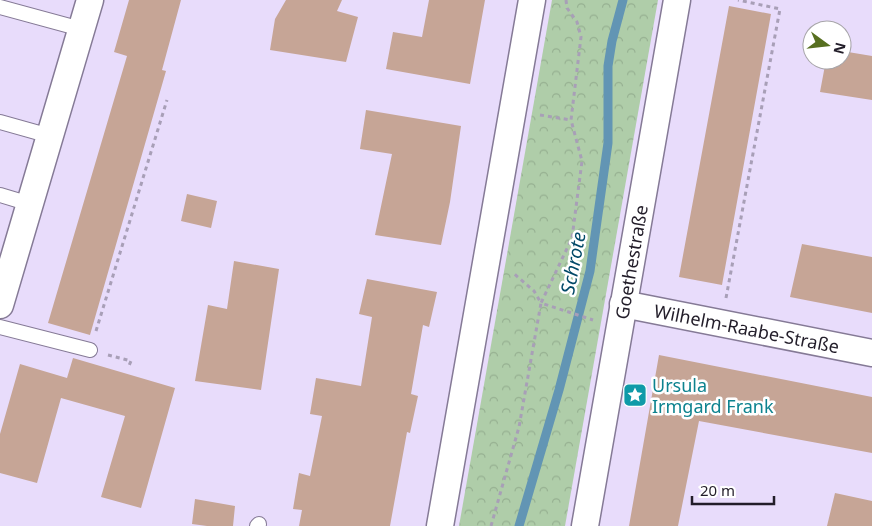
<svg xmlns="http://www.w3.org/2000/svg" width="872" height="526" font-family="'Noto Sans',sans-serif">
<defs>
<pattern id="forest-crowns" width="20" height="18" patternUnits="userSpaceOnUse" patternTransform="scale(1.25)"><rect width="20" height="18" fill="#afcda9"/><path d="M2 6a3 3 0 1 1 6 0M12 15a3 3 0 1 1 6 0" fill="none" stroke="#96b091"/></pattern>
</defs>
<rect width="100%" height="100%" fill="#e8dcfb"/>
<!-- forest -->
<path fill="url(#forest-crowns)" d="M 552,0 L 658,0 L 565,526 L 459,526 Z"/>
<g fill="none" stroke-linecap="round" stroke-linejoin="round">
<!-- stream -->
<path stroke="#6295b4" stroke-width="9" d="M 519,526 L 559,390 L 590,271 L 608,143 L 608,66 L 612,41 L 623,0"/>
</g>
<!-- building -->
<path fill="#c6a596" d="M 129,0 L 181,0 L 162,70 L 166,71 L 90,335 L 48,323 L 127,56 L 114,52 Z
M 286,0 L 342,0 L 337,11 L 358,17 L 346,62 L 270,50 L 275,19 Z
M 429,0 L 485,0 L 470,84 L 386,69 L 393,32 L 422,37 Z
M 729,6 L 771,14 L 722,285 L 679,277 Z
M 842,51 L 872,56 L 872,100 L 820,92 L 826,60 L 842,60 Z
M 366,110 L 461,126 L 450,202 L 441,245 L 375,235 L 392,154 L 360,149 Z
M 187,194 L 217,201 L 211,228 L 181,221 Z
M 802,244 L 872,257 L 872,313 L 790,297 Z
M 234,261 L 279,269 L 261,390 L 195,381 L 208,305 L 227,309 Z
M 367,279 L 437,292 L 429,327 L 423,325 L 411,394 L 418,396 L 410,433 L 407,432 L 390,526 L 299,526 L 302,510 L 293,509 L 299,473 L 310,476 L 322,416 L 310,414 L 316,378 L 361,386 L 372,317 L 359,314 Z
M 659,355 L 872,397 L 872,453 L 699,421 L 678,526 L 629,526 Z
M 73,358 L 175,388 L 141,508 L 101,497 L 125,416 L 61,398 L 37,483 L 0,473 L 0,434 L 20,364 L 67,378 Z
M 835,493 L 872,501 L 872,526 L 827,526 Z
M 195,499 L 235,506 L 233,526 L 207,526 L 192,524 Z"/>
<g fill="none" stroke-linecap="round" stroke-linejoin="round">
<!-- service casing -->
<g stroke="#857a96" stroke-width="16">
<path id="service" d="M 0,7 L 81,29
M 0,122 L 50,136
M 0,195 L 30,204
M 0,327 L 90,350
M 257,526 L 259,524"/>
</g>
<!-- minor casing -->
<g stroke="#857a96" stroke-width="29">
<g id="minor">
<path id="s1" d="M 623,304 L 872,353"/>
<path d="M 0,305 L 90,0"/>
<path d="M 440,526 L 532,0"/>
<path id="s2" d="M 585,526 L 677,0"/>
</g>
</g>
<!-- path -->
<path stroke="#a89fb7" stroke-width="3" stroke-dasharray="4 4" stroke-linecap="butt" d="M 566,0 L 567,8 L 577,22 L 581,37 L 571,120 L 582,161 L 572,238 L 541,303 L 593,320
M 540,115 L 571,120
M 726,298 L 780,9 L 738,0
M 96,331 L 167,100
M 108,355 L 131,361 L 128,368
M 491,526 L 519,427 L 541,303 L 534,291 L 512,272"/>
<!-- service -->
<use href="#service" stroke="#fff" stroke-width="14"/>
<!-- minor -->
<use href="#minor" stroke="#fff" stroke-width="26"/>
</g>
<!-- icons -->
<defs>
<g id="sight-square" transform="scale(1.25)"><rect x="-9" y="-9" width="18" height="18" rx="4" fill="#0f9aa8" stroke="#fff"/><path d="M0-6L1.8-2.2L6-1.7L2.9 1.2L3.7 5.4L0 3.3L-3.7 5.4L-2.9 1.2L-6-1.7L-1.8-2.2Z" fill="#fff"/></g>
</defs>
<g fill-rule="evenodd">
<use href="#sight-square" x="635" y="395"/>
</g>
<g text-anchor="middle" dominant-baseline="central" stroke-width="5" stroke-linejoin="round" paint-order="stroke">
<!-- street labels -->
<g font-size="18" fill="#221d29" stroke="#fff">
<text stroke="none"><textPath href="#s2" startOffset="268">Goethestraße</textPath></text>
<text stroke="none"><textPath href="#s1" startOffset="126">Wilhelm-Raabe-Straße</textPath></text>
</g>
<!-- culture labels -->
<g font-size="18" fill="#0d838f" stroke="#fff" text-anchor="start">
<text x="652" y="385">Ursula<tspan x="652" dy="21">Irmgard Frank</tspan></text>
</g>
<!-- water labels -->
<g font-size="19" font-style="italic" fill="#024968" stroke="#fff">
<text transform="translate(573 263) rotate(-79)">Schrote</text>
</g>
</g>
<!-- north arrow -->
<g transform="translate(827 45) rotate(105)"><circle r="24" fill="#ffffff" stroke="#a7a5a9"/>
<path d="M0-4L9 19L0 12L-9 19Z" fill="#576f20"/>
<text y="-8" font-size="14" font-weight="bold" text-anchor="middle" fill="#221d29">N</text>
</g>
<!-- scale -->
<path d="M692 496v8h82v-8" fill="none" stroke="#221d29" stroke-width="2.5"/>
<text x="700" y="496" font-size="15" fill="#221d29" stroke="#ffffff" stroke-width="4" paint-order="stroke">20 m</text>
</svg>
